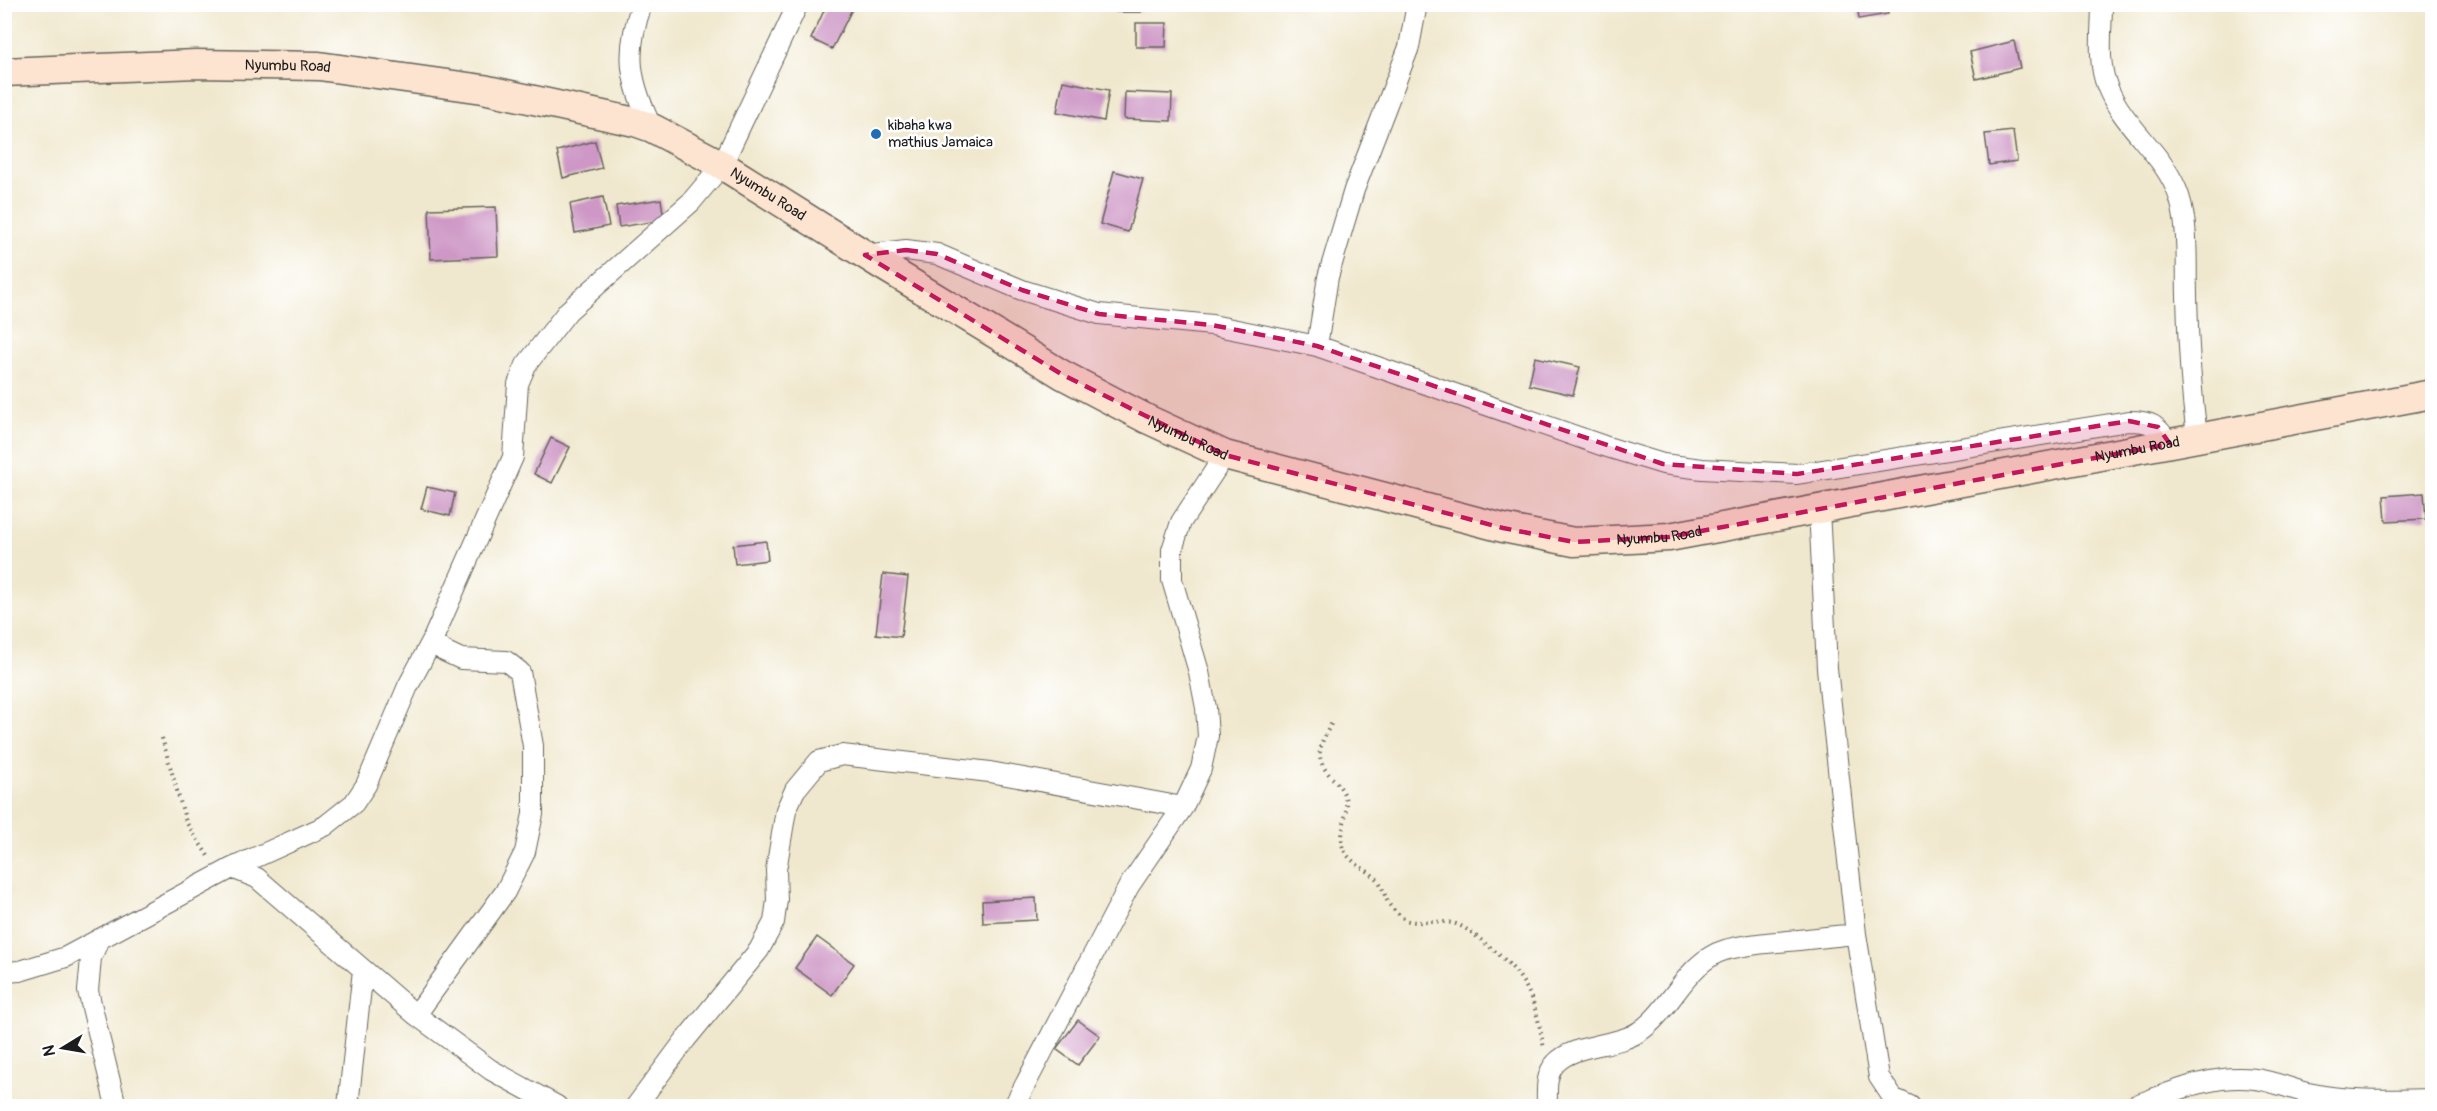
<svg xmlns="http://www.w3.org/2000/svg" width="2437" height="1111" font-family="Pangolin,sans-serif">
<rect width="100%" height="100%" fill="#fff"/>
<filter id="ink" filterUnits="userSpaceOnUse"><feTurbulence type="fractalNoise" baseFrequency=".0167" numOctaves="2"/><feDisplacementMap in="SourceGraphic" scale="12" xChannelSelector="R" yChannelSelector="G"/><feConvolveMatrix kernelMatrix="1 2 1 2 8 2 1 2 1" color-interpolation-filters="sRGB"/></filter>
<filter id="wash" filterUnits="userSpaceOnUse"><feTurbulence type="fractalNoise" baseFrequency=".008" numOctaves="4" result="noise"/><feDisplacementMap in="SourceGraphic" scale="24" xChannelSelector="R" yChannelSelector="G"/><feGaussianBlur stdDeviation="1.35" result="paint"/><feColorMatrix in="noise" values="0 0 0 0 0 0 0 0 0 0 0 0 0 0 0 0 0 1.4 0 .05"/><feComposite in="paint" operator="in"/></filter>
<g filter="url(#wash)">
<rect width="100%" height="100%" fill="#f0e8ce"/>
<g id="blocks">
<!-- building -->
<path fill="#ce97c6" d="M 827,4 L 853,7 L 832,49 L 811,39 Z
M 1116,4 L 1141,4 L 1141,12 L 1116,12 Z
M 1857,4 L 1886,4 L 1888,14 L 1859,19 Z
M 1136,23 L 1167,23 L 1166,47 L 1136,47 Z
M 2014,41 L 2020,68 L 1976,79 L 1970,52 Z
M 1063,81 L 1109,90 L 1104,121 L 1057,112 Z
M 1125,92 L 1172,94 L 1171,121 L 1124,119 Z
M 2013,131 L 2017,161 L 1989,165 L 1985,134 Z
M 595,141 L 602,168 L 563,178 L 557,151 Z
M 1114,171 L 1143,179 L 1128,232 L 1100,224 Z
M 603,197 L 609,226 L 575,233 L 570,204 Z
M 661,199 L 664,220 L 619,227 L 616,206 Z
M 496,207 L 498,256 L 431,259 L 429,209 Z
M 1535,357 L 1580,367 L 1573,395 L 1529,385 Z
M 551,438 L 570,447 L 552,483 L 534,474 Z
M 427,487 L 455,493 L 450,516 L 421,509 Z
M 2424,493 L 2426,519 L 2386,521 L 2384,496 Z
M 766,541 L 768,560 L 735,564 L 733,545 Z
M 883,574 L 908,577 L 901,637 L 876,634 Z
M 1036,898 L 1037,920 L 983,923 L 982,901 Z
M 817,937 L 854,964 L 832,995 L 795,968 Z
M 1078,1020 L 1100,1036 L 1078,1065 L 1056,1049 Z"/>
</g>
</g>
<g filter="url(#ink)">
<use href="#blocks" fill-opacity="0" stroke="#66635a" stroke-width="1.5"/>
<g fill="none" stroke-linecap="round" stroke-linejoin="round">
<!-- street casing -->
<g stroke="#66635a" stroke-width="22">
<path id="street" d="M 642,4 C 624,54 630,82 652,128
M 2102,4 C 2102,31 2097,61 2107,86 C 2123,127 2165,154 2179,196 C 2189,227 2186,264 2187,296 C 2188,343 2191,390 2197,437
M 865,255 L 906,250 L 937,254 L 1022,290 L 1099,314 L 1212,325 L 1317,346 L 1604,446 L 1663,464 L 1702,469 L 1797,474 L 2129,421 C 2152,421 2157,425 2170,444
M 1317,346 L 1328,277 L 1354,190 L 1409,47 L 1417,4
M 1819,509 L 1827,668 L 1856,934 L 1879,1077 L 1893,1098 L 1910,1106
M 232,868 L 325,826 L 354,803 L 366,785 L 408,686 L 432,641 L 513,457 L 518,384 L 526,365 L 568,311 L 691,202 L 722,165 L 798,4
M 99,939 L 91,958 L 88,991 L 116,1106
M 4,972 L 20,971 L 66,957 L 232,868 L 257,878 L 416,1015 L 491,1070 L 557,1106
M 416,1015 L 505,892 L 525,852 L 533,814 L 533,746 L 520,672 L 506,661 L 461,659 L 444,651 L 432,641
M 348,1106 L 363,970
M 636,1106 L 686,1039 L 759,950 L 774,922 L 777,900 L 776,870 L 786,810 L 795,790 L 819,761 L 842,755 L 990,772 L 1183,807
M 1014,1106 L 1129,886 L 1183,807 L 1201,769 L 1208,736 L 1206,708 L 1199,672 L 1172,580 L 1172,550 L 1181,522 L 1225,455
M 1547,1106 C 1547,1092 1545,1074 1556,1063 C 1575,1043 1618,1047 1640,1031 C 1671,1010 1687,961 1725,950 C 1745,944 1767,943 1788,941 C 1810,939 1833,936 1856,934
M 2134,1106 C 2171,1092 2214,1073 2255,1079 C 2273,1081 2290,1089 2308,1093 C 2349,1102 2391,1100 2432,1099"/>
</g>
<!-- secondary casing -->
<g stroke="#66635a" stroke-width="31">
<g id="secondary">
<path id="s1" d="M 4,72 L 196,64 L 319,66 L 483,89 L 635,122 L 652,128 L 722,165 L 880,264 L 1063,375 L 1147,419 L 1225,455 L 1503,528 L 1574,542 L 1669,537 L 2432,394"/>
</g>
</g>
<!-- path -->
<path stroke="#66635a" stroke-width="4" stroke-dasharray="1.5 4.5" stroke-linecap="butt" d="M 1331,724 C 1319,747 1313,757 1332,778 C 1337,782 1343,790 1345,797 C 1349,812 1341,828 1342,843 C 1344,861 1366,868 1377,879 C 1383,886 1384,896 1389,904 C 1393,910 1400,915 1405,920 C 1422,925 1440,919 1456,924 C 1467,928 1477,937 1486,944 C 1528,976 1535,999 1544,1049
M 162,738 L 186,822 L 210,859"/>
<!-- street -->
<use href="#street" stroke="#fff" stroke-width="20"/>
<!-- secondary -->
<use href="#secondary" stroke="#fde4d0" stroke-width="28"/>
</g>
</g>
<!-- marked area -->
<path fill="#c2185b" fill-opacity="0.2" stroke="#c2185b" stroke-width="4.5" stroke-dasharray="12 8" stroke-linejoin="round" d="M 906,250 L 937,254 L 1022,290 L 1099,314 L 1212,325 L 1317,346 L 1663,464 L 1797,474 L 2129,421 L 2158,427 L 2170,444 L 1669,537 L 1574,542 L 1503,528 L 1225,455 L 1063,375 L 865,255 Z"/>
<!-- markers -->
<circle fill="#1f6fb2" stroke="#fff" stroke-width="2" cx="876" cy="134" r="6"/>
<g text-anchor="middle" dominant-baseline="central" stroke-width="5" stroke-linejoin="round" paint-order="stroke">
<!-- street labels -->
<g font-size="15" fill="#1c1c1c" stroke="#fff">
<text stroke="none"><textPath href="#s1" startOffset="284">Nyumbu Road</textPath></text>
<text stroke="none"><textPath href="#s1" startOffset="788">Nyumbu Road</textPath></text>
<text stroke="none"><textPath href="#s1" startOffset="1274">Nyumbu Road</textPath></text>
<text stroke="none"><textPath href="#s1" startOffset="2246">Nyumbu Road</textPath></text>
<text stroke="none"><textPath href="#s1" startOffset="1760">Nyumbu Road</textPath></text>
</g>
<!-- poi labels -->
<g font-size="15" fill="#1c1c1c" stroke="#fff" text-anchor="start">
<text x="888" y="125">kibaha kwa<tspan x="888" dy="17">mathius Jamaica</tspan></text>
</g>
</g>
<!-- margin -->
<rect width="2437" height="1111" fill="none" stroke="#fff" stroke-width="24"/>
<!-- north arrow -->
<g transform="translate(63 1048) rotate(259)" stroke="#ffffff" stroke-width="4.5" paint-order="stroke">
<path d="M0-4.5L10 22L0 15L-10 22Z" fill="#1c1c1c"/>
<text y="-9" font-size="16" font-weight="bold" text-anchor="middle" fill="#1c1c1c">N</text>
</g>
</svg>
